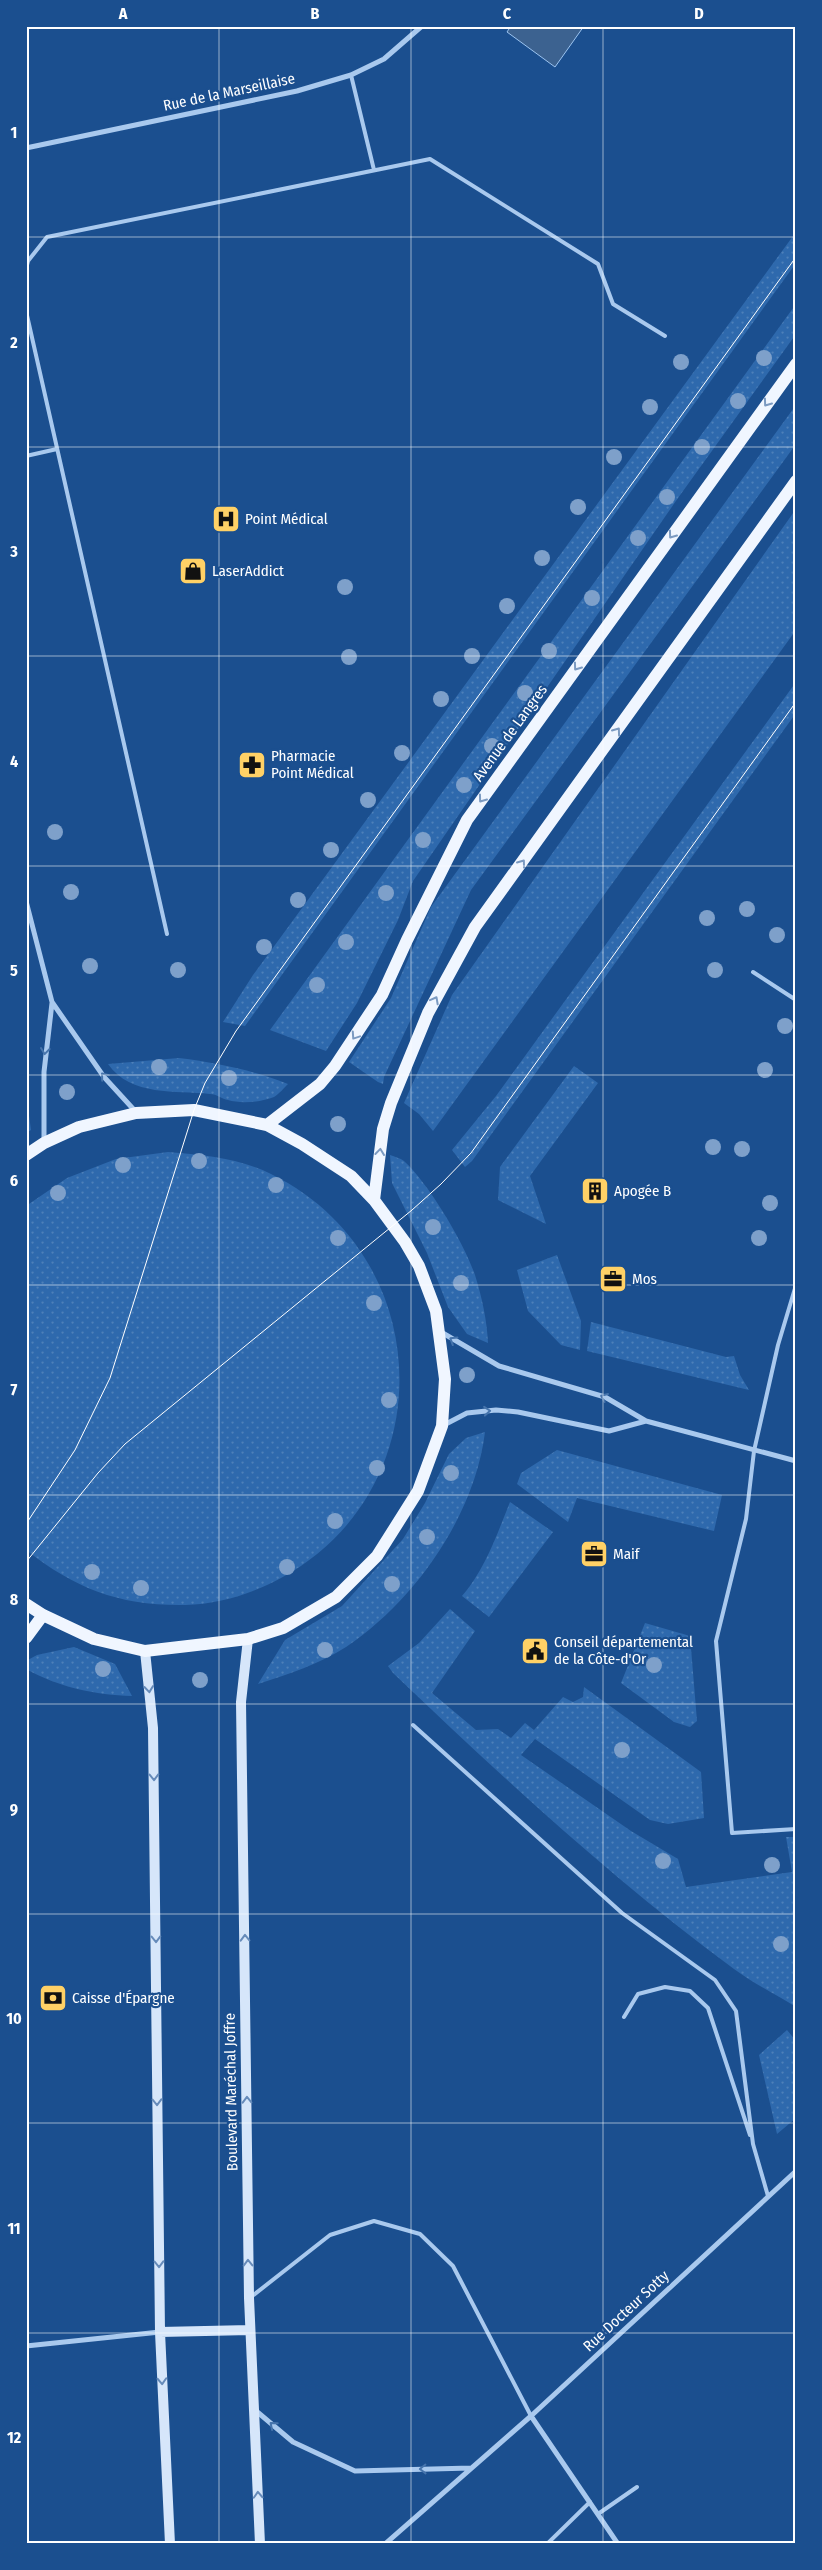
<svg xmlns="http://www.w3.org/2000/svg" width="822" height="2570" font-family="'Fira Sans Condensed',sans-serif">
<defs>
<pattern id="grass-dots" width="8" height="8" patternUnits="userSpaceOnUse" patternTransform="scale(1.25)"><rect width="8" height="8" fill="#2e69ad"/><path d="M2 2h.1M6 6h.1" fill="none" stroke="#4d80b9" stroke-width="1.8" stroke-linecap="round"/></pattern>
</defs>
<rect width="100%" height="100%" fill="#1b4f8f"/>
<!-- grass -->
<path fill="url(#grass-dots)" d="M 796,232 L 796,263 L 245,1026 L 223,1022 L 253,975 Z
M 796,304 L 796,334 L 678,498 L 413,881 L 398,920 L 357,1003 L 326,1051 L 270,1030 Z
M 796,405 L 796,444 L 471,890 L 384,1077 L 383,1084 L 378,1082 L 349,1062 L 391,998 L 431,907 Z
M 796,509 L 796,630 L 433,1131 L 419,1114 L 404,1103 L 452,995 Z
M 796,682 L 796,713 L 472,1161 L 465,1167 L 452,1150 L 496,1096 Z
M 179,1058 C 218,1063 252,1070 288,1084 C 284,1088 279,1094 274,1097 C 262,1102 241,1104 228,1100 C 222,1099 217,1094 210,1094 C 176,1090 131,1097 108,1064 Z
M 574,1066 L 598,1083 L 530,1176 L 546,1224 L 498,1200 L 500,1167 Z
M 26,1094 L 31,1130 L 26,1133 Z
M 168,1152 C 204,1155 239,1158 271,1174 C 437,1255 444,1490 281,1578 C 251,1594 219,1604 185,1605 C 120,1606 76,1589 26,1550 L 26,1206 L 67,1178 L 116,1159 Z
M 390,1155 C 395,1157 400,1158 404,1161 C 429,1184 464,1243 475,1275 C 482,1298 487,1320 488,1343 L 467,1334 L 448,1307 L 427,1253 L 392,1183 Z
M 557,1255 L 581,1321 L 580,1350 L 561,1345 L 528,1311 L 517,1270 Z
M 591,1322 L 726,1357 L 734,1356 L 740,1375 L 749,1390 L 587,1351 Z
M 485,1432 C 475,1515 415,1601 346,1647 C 320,1664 288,1674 258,1684 L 285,1640 L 342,1606 L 403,1539 L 425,1503 L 449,1454 L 466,1438 Z
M 557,1450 L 722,1495 L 714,1531 L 577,1498 L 568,1522 L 517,1484 L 521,1473 Z
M 510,1502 L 553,1532 L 489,1617 L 462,1596 C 485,1570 497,1534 510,1502 Z
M 450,1609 L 475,1631 L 432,1693 L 476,1730 L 498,1729 L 511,1738 L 525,1723 L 534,1730 L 563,1697 L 573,1702 L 583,1697 L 584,1687 L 701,1772 L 704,1818 L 668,1824 L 650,1820 L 535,1739 L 521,1755 L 631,1831 L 678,1859 L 686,1887 L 792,1872 L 786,1837 L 796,1837 L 796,2007 C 775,1994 753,1983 734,1969 C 613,1880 501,1776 393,1673 L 388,1666 L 419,1643 Z
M 645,1623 L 690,1636 L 697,1721 L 690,1727 L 674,1722 L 621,1683 Z
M 74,1647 L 115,1664 L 132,1696 C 96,1695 58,1687 26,1669 L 26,1661 L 37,1655 Z
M 787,2030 L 796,2041 L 796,2118 L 777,2134 L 759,2055 Z"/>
<!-- water -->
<path fill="#3c6290" stroke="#9cc4f0" d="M 511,26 L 584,26 L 555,67 L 507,32 Z"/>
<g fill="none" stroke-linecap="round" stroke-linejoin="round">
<!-- service -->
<path stroke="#a9c9ee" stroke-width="4" d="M 351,75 L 374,170
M 26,269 L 28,261 L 47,237 L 430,159 L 598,264 L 613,304 L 665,336
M 26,311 L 167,934
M 26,456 L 57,449
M 753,972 L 796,1000
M 796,1285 L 778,1345 L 754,1451 L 746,1519 L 716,1641 L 732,1833 L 796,1829
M 413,1725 L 622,1913 L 715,1980 L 736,2011 L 753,2144 L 768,2196
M 624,2017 L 638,1994 L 665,1987 L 690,1991 L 708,2008 L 750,2135
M 251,2297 L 330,2235 L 374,2221 L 420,2234 L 453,2266 L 531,2416
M 598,2514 L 637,2487
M 547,2544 L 590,2502"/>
<!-- minor -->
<path stroke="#a9c9ee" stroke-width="5" d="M 26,148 L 297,91 L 351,75 L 384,59 L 422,26
M 26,901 L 52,1002 L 104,1077 L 136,1112
M 44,1141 L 44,1072 L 52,1003
M 441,1332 L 499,1366 L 605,1397 L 646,1421 L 796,1461
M 444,1425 L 467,1413 L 496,1410 L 518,1412 L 609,1431 L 646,1421
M 26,2346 L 160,2332
M 255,2410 L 293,2442 L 355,2471 L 471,2468
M 531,2416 L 618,2544
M 385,2544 L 531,2416 L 796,2171"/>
<!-- secondary -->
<path stroke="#d6e6fa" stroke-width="10" d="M 248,1639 L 241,1702 L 249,2298 L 260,2544
M 145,1651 L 153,1728 L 160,2332 L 170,2544
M 160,2332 L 250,2330"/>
<!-- primary -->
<path stroke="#f0f6ff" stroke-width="12" d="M 267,1125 L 320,1084 L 335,1066 L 382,995 L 407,940 L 467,820 L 796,364
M 26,1155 L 44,1143 L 79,1127 L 136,1113 L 194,1110 L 267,1125 L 302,1144 L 351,1176 L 374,1200 L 405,1242 L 419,1266 L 436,1311 L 445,1379 L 442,1426 L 418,1491 L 377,1556 L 336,1597 L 283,1628 L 248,1639 L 145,1651 L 94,1639 L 43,1615 L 26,1604
M 374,1200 L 383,1129 L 391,1103 L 428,1013 L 475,927 L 796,481
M 26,1638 L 43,1615"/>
<!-- tram -->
<path stroke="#fff" stroke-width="1" d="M 26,1524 L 75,1450 L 110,1378 L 194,1110 L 205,1083 L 236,1031 L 796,257
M 26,1562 L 98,1473 L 125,1444 L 412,1210 L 441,1184 L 471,1153 L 796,702"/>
</g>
<!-- trees -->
<g fill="#7ea0ca">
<circle cx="764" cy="358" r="8"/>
<circle cx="681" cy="362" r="8"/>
<circle cx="738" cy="401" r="8"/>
<circle cx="650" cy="407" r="8"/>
<circle cx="702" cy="447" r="8"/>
<circle cx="614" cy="457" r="8"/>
<circle cx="667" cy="497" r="8"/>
<circle cx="578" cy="507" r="8"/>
<circle cx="638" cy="538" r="8"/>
<circle cx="542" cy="558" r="8"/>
<circle cx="345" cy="587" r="8"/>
<circle cx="592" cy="598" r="8"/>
<circle cx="507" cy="606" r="8"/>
<circle cx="549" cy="651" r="8"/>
<circle cx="472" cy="656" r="8"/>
<circle cx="349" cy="657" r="8"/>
<circle cx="525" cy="693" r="8"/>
<circle cx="441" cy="699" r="8"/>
<circle cx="492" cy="746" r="8"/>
<circle cx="402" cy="753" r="8"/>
<circle cx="464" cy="785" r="8"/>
<circle cx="368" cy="800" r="8"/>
<circle cx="55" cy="832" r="8"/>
<circle cx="423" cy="840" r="8"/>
<circle cx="331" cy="850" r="8"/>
<circle cx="71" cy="892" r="8"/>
<circle cx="386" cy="893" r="8"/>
<circle cx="298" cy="900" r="8"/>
<circle cx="747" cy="909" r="8"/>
<circle cx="707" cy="918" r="8"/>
<circle cx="777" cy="935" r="8"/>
<circle cx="346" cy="942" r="8"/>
<circle cx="264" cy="947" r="8"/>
<circle cx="90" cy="966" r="8"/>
<circle cx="178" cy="970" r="8"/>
<circle cx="715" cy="970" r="8"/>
<circle cx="317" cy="985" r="8"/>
<circle cx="785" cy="1026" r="8"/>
<circle cx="159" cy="1067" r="8"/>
<circle cx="765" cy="1070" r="8"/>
<circle cx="229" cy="1078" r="8"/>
<circle cx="67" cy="1092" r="8"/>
<circle cx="338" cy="1124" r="8"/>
<circle cx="713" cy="1147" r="8"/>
<circle cx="742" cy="1149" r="8"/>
<circle cx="199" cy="1161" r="8"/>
<circle cx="123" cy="1165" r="8"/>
<circle cx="276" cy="1185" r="8"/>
<circle cx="58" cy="1193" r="8"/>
<circle cx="770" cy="1203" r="8"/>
<circle cx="433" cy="1227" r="8"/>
<circle cx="338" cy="1238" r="8"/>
<circle cx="759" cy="1238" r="8"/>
<circle cx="461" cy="1283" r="8"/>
<circle cx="374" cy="1303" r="8"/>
<circle cx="467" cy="1375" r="8"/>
<circle cx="389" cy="1400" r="8"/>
<circle cx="377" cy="1468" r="8"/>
<circle cx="451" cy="1473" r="8"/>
<circle cx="335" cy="1521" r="8"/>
<circle cx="427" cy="1537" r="8"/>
<circle cx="287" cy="1567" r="8"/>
<circle cx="92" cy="1572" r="8"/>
<circle cx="392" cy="1584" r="8"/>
<circle cx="141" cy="1588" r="8"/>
<circle cx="325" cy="1650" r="8"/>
<circle cx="654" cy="1665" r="8"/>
<circle cx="103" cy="1669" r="8"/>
<circle cx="200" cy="1680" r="8"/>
<circle cx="622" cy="1750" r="8"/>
<circle cx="663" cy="1861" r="8"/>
<circle cx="772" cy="1865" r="8"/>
<circle cx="781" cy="1944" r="8"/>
</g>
<!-- one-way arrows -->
<defs><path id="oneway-chevron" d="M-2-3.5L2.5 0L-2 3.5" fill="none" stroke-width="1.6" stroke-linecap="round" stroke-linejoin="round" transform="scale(1.25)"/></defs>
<g stroke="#7b9ac1">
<use href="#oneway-chevron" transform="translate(767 403) rotate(126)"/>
<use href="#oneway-chevron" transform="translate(672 535) rotate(126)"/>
<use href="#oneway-chevron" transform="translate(577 667) rotate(126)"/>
<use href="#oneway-chevron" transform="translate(617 731) rotate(-54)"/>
<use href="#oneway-chevron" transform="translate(482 799) rotate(126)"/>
<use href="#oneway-chevron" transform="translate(522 863) rotate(-54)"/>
<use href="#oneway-chevron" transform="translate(435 1000) rotate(-62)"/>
<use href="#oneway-chevron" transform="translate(355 1036) rotate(124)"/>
<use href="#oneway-chevron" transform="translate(380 1152) rotate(-83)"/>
</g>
<g stroke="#4674ac">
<use href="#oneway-chevron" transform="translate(45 1051) rotate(97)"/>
<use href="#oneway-chevron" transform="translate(104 1076) rotate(-129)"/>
<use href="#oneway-chevron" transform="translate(453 1340) rotate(-148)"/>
<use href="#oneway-chevron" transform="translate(604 1397) rotate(-157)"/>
<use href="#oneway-chevron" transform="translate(487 1411) rotate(-5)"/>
<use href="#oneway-chevron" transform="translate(273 2425) rotate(-140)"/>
<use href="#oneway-chevron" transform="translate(423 2469) rotate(179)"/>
</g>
<g stroke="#668bba">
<use href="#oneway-chevron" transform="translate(149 1689) rotate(84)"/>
<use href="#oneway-chevron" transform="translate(154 1777) rotate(89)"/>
<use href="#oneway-chevron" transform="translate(245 1938) rotate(-91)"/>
<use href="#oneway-chevron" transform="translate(156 1939) rotate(89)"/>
<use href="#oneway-chevron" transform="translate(247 2100) rotate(-91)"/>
<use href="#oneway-chevron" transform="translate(157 2102) rotate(89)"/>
<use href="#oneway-chevron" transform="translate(248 2263) rotate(-91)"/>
<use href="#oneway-chevron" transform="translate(159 2264) rotate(89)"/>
<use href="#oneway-chevron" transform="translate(162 2381) rotate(87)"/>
<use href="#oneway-chevron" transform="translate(258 2495) rotate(-93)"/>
</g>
<!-- grid -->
<path fill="none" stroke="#fff" stroke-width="1" stroke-opacity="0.55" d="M 219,26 L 219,2544M 411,26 L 411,2544M 603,26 L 603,2544M 26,237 L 796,237M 26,447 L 796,447M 26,656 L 796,656M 26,866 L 796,866M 26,1075 L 796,1075M 26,1285 L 796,1285M 26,1495 L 796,1495M 26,1704 L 796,1704M 26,1914 L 796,1914M 26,2123 L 796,2123M 26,2333 L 796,2333"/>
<!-- icons -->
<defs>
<g id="hospital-square" transform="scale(1.4375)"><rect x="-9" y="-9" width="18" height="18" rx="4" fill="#ffd166" stroke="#1b4f8f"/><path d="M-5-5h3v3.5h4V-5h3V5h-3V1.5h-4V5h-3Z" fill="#111"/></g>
<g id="shop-square" transform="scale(1.4375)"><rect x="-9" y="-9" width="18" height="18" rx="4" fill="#ffd166" stroke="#1b4f8f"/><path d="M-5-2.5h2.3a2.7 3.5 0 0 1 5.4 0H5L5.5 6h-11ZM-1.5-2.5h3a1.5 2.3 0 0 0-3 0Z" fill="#111"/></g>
<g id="pharmacy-square" transform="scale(1.4375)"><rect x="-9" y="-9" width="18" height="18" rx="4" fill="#ffd166" stroke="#1b4f8f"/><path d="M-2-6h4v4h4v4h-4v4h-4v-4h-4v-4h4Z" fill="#111"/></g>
<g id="building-square" transform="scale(1.4375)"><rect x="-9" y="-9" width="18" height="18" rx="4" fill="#ffd166" stroke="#1b4f8f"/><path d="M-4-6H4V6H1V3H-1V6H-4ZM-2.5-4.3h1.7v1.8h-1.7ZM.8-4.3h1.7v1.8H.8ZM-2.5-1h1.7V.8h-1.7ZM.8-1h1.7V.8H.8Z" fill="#111"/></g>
<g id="office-square" transform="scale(1.4375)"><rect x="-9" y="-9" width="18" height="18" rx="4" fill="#ffd166" stroke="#1b4f8f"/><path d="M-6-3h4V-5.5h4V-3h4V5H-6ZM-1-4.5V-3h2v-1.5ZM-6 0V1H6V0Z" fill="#111"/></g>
<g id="civic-square" transform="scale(1.4375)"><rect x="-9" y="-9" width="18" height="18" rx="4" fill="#ffd166" stroke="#1b4f8f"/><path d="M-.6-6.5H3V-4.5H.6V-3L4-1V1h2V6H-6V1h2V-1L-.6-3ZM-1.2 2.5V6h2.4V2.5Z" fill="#111"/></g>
<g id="bank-square" transform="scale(1.4375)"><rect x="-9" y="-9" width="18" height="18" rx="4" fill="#ffd166" stroke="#1b4f8f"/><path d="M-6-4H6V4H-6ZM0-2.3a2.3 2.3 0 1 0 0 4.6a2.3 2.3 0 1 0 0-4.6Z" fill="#111"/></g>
</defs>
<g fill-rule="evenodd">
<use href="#hospital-square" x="226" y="519"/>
<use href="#shop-square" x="193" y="571"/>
<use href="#pharmacy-square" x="252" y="765"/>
<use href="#building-square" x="595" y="1191"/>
<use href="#office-square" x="613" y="1279"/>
<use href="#office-square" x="594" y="1554"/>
<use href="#civic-square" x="535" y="1651"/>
<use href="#bank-square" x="53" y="1998"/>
</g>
<g text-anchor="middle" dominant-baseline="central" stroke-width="4.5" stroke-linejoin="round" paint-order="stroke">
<!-- street labels -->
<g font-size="15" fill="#fff" stroke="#1b4f8f">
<text transform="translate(229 92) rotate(-12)">Rue de la Marseillaise</text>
<text transform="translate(510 733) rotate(-54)">Avenue de Langres</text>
<text transform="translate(231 2092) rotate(-91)">Boulevard Maréchal Joffre</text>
<text transform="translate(626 2311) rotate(-43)">Rue Docteur Sotty</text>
</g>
<!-- poi labels -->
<g font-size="15" fill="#fff" stroke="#1b4f8f" text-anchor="start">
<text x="245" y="519">Point Médical</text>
<text x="212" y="571">LaserAddict</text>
<text x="271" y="756">Pharmacie<tspan x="271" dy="17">Point Médical</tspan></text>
<text x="614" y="1191">Apogée B</text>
<text x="632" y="1279">Mos</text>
<text x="613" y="1554">Maif</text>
<text x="554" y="1642">Conseil départemental<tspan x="554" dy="17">de la Côte-d'Or</tspan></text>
<text x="72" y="1998">Caisse d'Épargne</text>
</g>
</g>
<!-- border -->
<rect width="822" height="2570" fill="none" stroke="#1b4f8f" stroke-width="55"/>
<rect x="28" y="28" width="766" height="2514" fill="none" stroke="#fff" stroke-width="2"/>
<g font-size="16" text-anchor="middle" font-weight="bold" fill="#fff">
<text x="123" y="19">A</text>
<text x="315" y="19">B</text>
<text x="507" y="19">C</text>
<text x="699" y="19">D</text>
<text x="14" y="138">1</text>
<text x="14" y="348">2</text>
<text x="14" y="557">3</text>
<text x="14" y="767">4</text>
<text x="14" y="976">5</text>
<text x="14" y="1186">6</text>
<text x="14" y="1395">7</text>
<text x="14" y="1605">8</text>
<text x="14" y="1815">9</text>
<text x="14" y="2024">10</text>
<text x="14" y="2234">11</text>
<text x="14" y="2443">12</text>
</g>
</svg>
